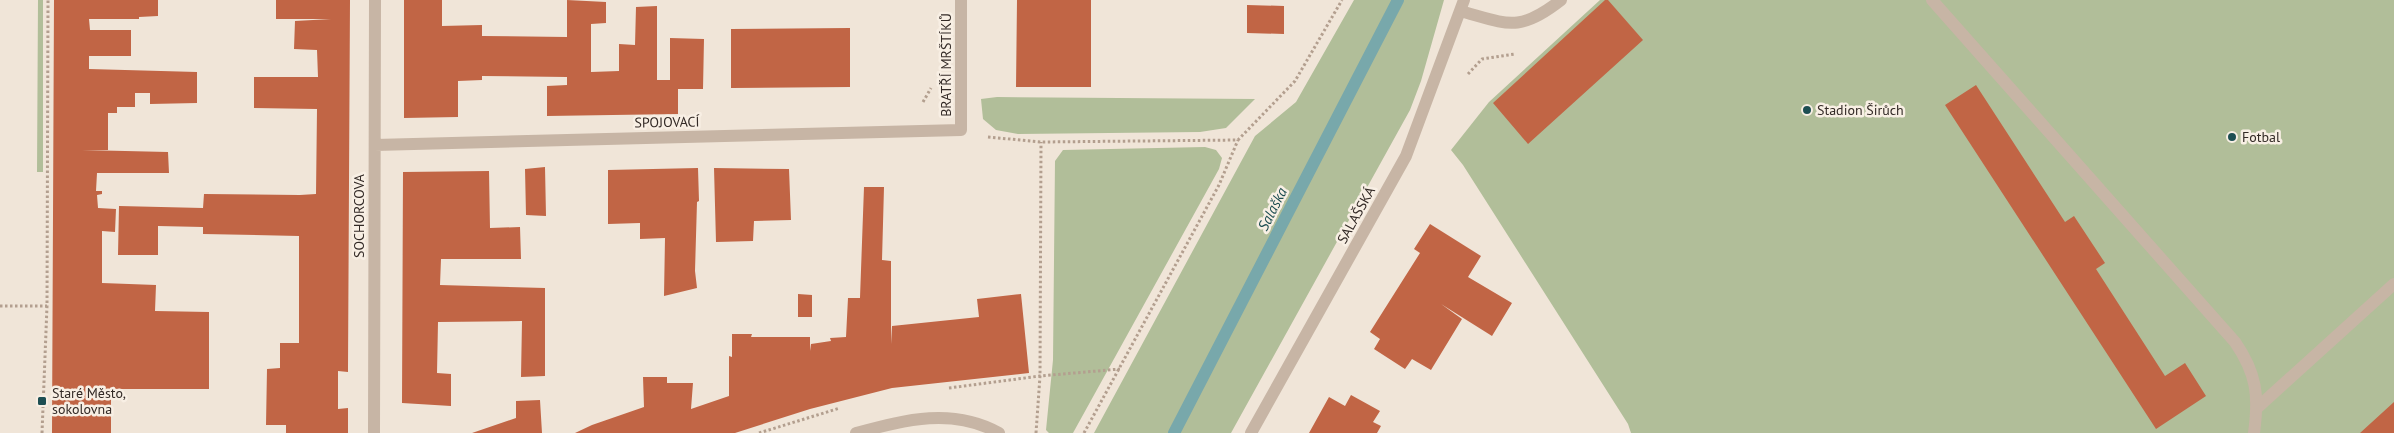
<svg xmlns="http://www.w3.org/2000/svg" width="2394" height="433" font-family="'PT Sans',sans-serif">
<rect width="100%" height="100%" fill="#f0e5d8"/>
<!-- green -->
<path fill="#b1be99" d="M 38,0 L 43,0 L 43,172 L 37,172 Z
M 1354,0 L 1444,0 L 1421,81 L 1410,110 L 1231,433 L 1094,433 L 1255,136 L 1296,102 Z
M 1600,0 L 2394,0 L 2394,433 L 1631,433 L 1628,424 L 1463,165 L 1451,150 L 1489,102 Z
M 997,97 L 1255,99 L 1226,128 L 1200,132 L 1018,134 L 996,130 L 983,119 L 981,99 Z
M 1205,147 L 1216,150 L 1222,158 L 1219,169 L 1073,433 L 1049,433 L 1046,430 L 1053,360 L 1055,161 L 1063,150 Z"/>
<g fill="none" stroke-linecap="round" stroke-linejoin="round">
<!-- stream -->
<path stroke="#78a8ab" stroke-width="12" d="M 1174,433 L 1398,0"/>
</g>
<!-- building -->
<path fill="#c16545" d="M 54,0 L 158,0 L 158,16 L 139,17 L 139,19 L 89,19 L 90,30 L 131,30 L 131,56 L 89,56 L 89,69 L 197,72 L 197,103 L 150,104 L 150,93 L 135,93 L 135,107 L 117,107 L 117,113 L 108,113 L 108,150 L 82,150 L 168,152 L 169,173 L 97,173 L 96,191 L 102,191 L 102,194 L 97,195 L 98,208 L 116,209 L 115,232 L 102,231 L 102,283 L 156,285 L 155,311 L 209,312 L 209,389 L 106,389 L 106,393 L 111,393 L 111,433 L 52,433 Z
M 276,0 L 350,0 L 348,368 L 348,372 L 338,371 L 338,409 L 348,408 L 348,433 L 286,433 L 286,425 L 266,425 L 267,369 L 280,368 L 280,343 L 299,343 L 299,236 L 203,234 L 203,227 L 158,226 L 158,255 L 118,255 L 119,206 L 203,208 L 204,194 L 300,195 L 316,194 L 317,109 L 254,108 L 254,77 L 318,77 L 317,50 L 294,49 L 295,21 L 331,19 L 276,19 Z
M 404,0 L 442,0 L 442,26 L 482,25 L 482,36 L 567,37 L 567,0 L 606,2 L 606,23 L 591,24 L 591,72 L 619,71 L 619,44 L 635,45 L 636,7 L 657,6 L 657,80 L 670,80 L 670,38 L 704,39 L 703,89 L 678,89 L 678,114 L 547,116 L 547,86 L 567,85 L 567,77 L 482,76 L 482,80 L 458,81 L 458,117 L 404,118 Z
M 1017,0 L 1091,0 L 1091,87 L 1016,87 Z
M 1605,0 L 1608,0 L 1643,40 L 1528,144 L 1493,103 Z
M 1247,5 L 1284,6 L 1284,34 L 1247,33 Z
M 850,28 L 850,87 L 731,88 L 731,29 Z
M 1976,85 L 2065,222 L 2074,216 L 2105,263 L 2096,269 L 2165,376 L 2185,363 L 2206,396 L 2156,429 L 1945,105 Z
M 545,167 L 546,216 L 526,215 L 525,169 Z
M 698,168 L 699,201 L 697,202 L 695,271 L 697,288 L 664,296 L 665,238 L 640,239 L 640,223 L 608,224 L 608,170 Z
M 714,168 L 789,169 L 791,220 L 754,221 L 753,241 L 716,242 Z
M 489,171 L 490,228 L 520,227 L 521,259 L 441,259 L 440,285 L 545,288 L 545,376 L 521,377 L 522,321 L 438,322 L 437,373 L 451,374 L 451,406 L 402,403 L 403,172 Z
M 864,187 L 884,187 L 882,260 L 891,261 L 891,344 L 892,326 L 979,317 L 977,299 L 1021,294 L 1029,373 L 892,388 L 810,409 L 735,433 L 575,433 L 592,425 L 644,407 L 643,377 L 667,377 L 667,383 L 693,383 L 691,409 L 729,396 L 729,356 L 732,357 L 732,334 L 752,334 L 751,337 L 810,337 L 810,351 L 811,344 L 831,341 L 830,338 L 846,337 L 848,298 L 860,298 Z
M 1430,224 L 1481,256 L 1468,277 L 1512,303 L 1492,336 L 1441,304 L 1462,319 L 1431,370 L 1412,359 L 1405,369 L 1374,349 L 1380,339 L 1370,332 L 1420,253 L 1414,249 Z
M 798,294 L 812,295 L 812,317 L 798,317 Z
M 1351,395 L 1380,411 L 1373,422 L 1381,426 L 1377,433 L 1309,433 L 1329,397 L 1345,406 Z
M 540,400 L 542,433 L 472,433 L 516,418 L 516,401 Z
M 2394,402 L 2394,433 L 2360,433 Z"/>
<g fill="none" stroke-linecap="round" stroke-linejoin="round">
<!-- path -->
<path stroke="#b39f8f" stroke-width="3" stroke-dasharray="2.5 2.5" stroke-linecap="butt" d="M 1468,74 L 1482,59 L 1515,54
M 923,102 L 931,88
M 988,137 L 1041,142 L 1238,140 L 1295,81 L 1342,0
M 0,306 L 47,306
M 949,388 L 1040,376 L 1120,369
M 42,433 L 47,306 L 48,0
M 759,433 L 840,408
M 1036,433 L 1040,376 L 1041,142
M 1084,433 L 1219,185 L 1238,140"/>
<!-- minor -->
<path stroke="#c7b5a5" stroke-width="12" d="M 1932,0 L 2235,342 C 2257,374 2259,396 2254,433
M 1460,11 C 1508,24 1519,33 1561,0
M 375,145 L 961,130 L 961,0
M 2257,408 L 2394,284
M 374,433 L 375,0
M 856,433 C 905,420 952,407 999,433
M 1251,433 L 1406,156 L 1464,0"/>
</g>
<!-- markers -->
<g fill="#1d4e52" stroke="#f8efe4" stroke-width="2">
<circle cx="1807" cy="110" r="5"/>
<circle cx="2232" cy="137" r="5"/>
<rect x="37" y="396" width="10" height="10" rx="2.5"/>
</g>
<g text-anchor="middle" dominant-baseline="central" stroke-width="5" stroke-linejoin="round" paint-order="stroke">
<!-- street labels -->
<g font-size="14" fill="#332a26" stroke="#f8efe4">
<text transform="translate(946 65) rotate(-90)">BRATŘÍ MRŠTÍKŮ</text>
<text transform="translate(667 122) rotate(-1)">SPOJOVACÍ</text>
<text transform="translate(1356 215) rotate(-61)">SALAŠSKÁ</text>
<text transform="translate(359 216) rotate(-90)">SOCHORCOVA</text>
</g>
<!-- poi labels -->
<g font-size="14" fill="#332a26" stroke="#f8efe4" text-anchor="start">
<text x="1817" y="110">Stadion Širůch</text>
<text x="2242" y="137">Fotbal</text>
<text x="52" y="393">Staré Město,<tspan x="52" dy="16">sokolovna</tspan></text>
</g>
<!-- water labels -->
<g font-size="15" font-style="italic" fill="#1d4e52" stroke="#f8efe4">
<text transform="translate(1272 209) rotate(-63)">Salaška</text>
</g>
</g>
</svg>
